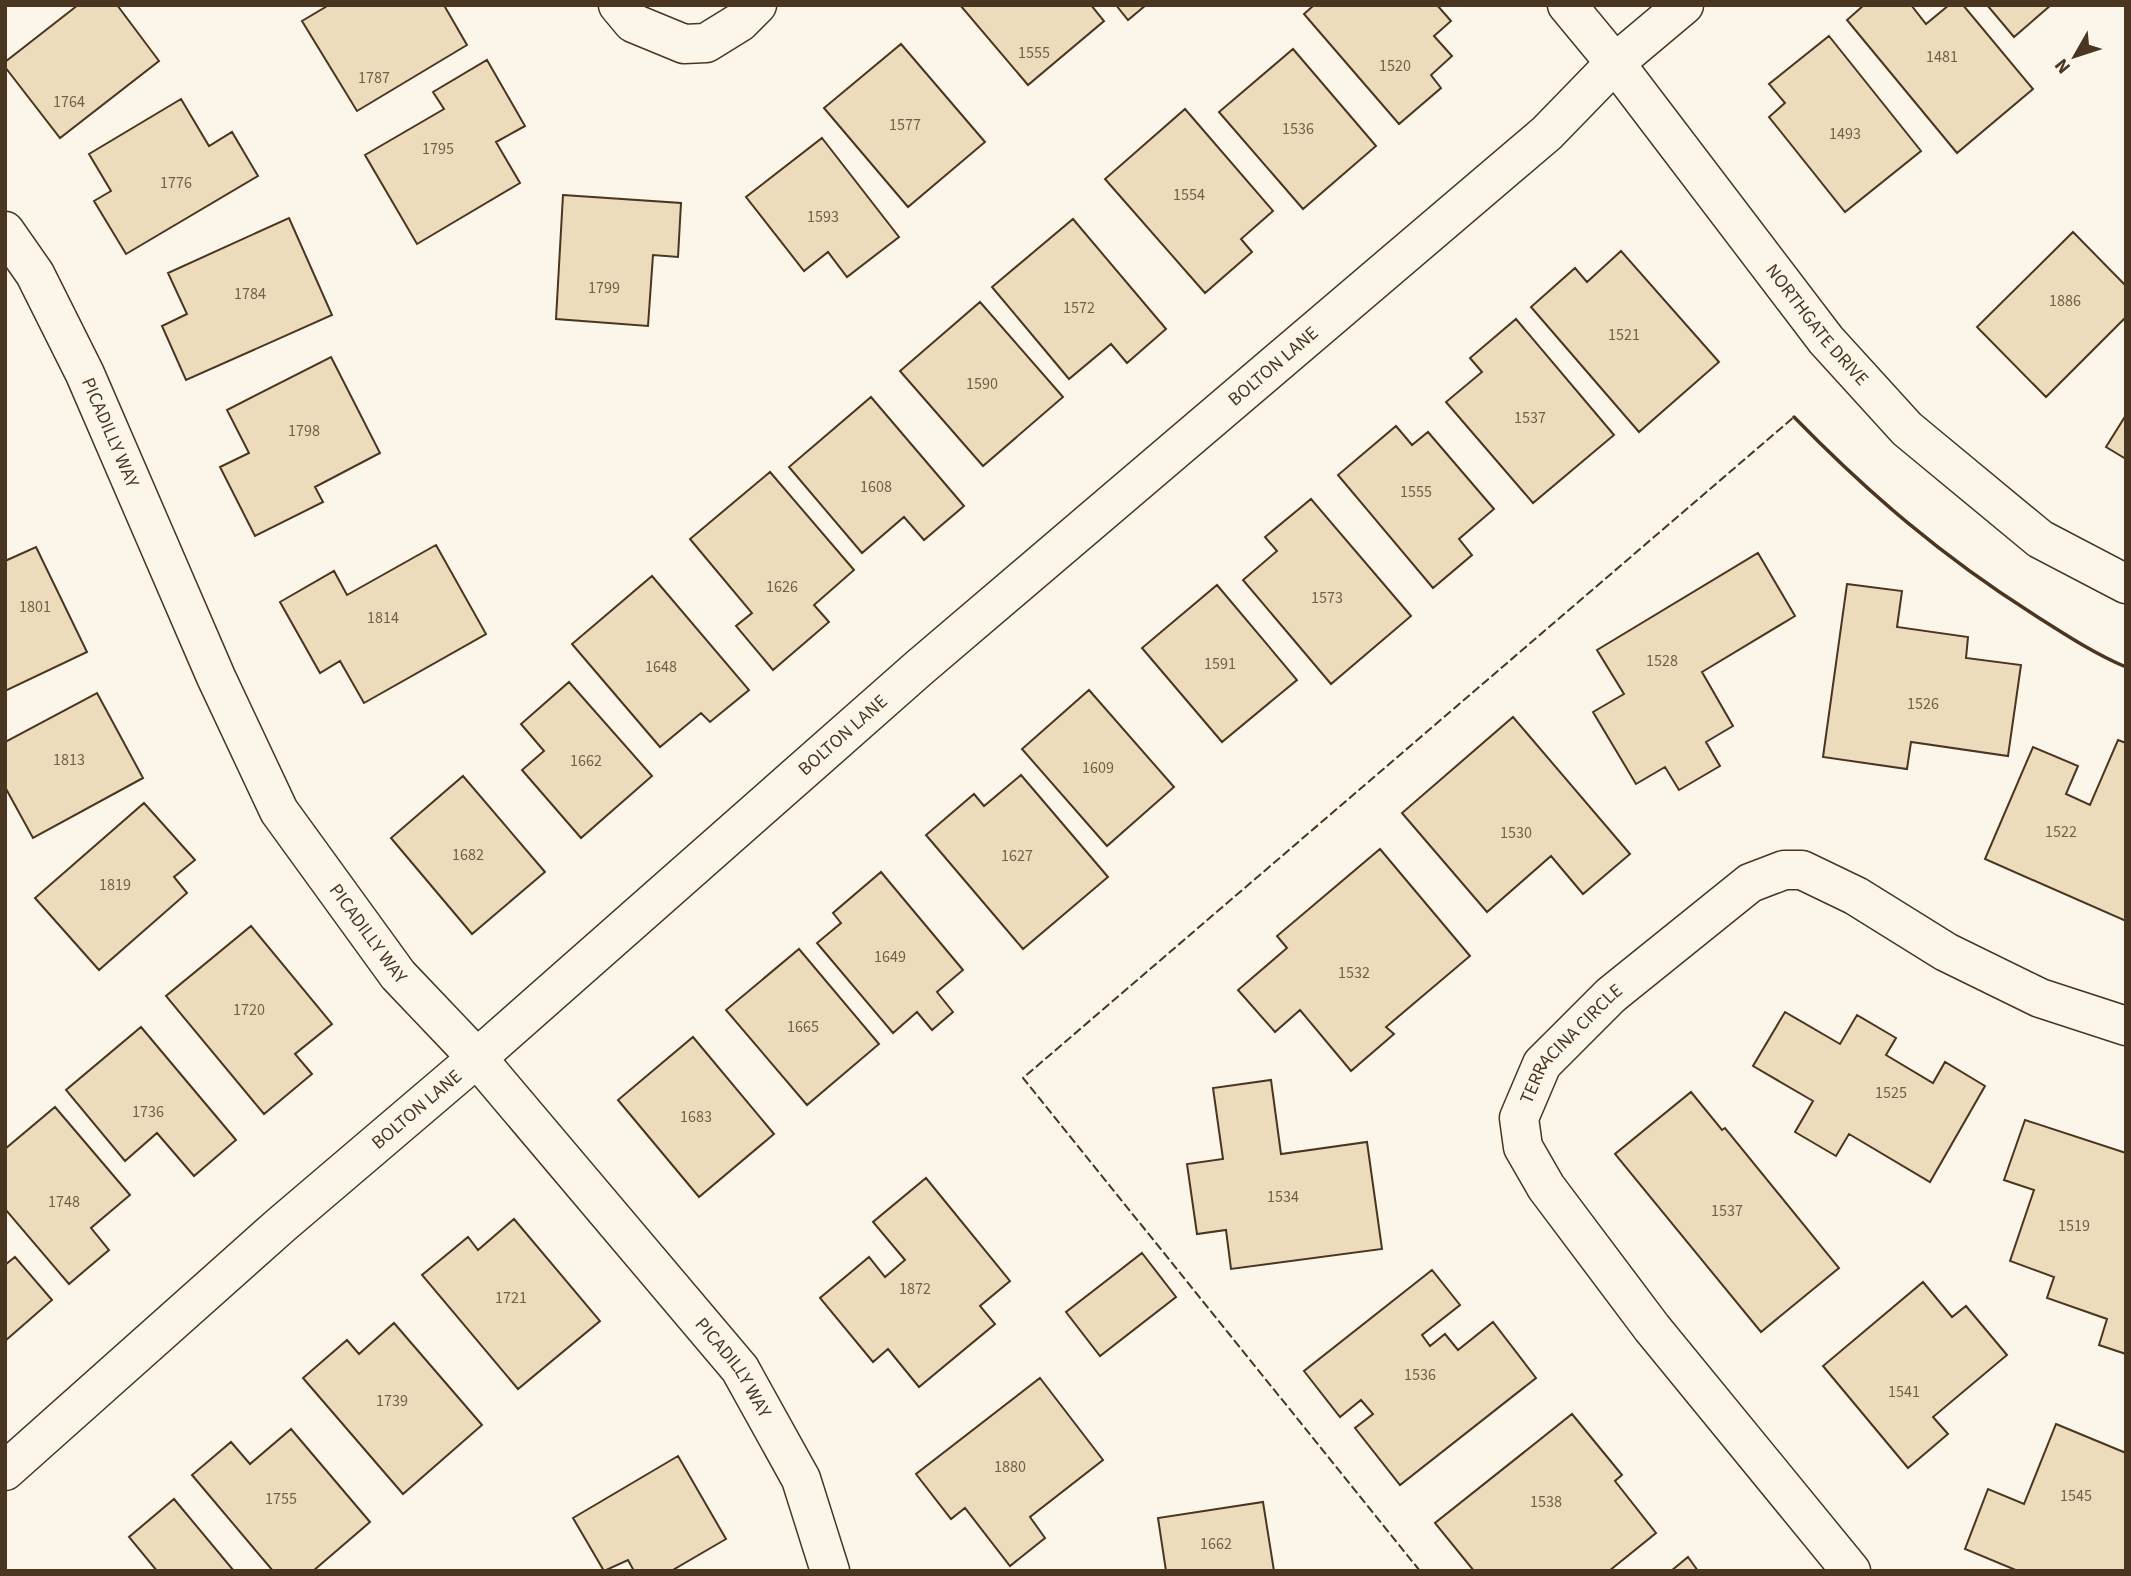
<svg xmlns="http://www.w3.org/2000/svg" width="2131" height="1576" font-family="'Source Sans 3',sans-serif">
<rect width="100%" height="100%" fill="#fbf6e9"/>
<!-- building -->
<path fill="#ecdcbc" stroke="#4a3520" stroke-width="2" d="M 78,5 L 117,5 L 159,61 L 60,138 L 5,67 L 5,62 Z
M 329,5 L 447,5 L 445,7 L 467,45 L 357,111 L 302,21 Z
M 960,5 L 1091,5 L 1104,21 L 1028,85 Z
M 1116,5 L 1146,5 L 1128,20 Z
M 1314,5 L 1437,5 L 1451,21 L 1434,36 L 1452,56 L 1431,75 L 1441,88 L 1399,124 L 1304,14 Z
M 1864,5 L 1911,5 L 1926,24 L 1949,5 L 1963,5 L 2033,89 L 1957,153 L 1847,20 Z
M 1987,5 L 2051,5 L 2014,37 Z
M 1829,36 L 1921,151 L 1845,212 L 1769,117 L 1785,103 L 1769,84 Z
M 901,44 L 985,142 L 908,207 L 824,108 Z
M 1293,49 L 1376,146 L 1303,209 L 1219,112 Z
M 487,60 L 525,126 L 496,142 L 520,183 L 417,244 L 365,155 L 444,109 L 433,92 Z
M 181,99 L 209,146 L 232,132 L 258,176 L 126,254 L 94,201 L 111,191 L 89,154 Z
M 1185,109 L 1273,211 L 1241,239 L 1252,252 L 1205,293 L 1105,179 Z
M 822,138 L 899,237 L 847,277 L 828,252 L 804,271 L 746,197 Z
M 563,195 L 681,203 L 678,257 L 653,255 L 648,326 L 556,319 Z
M 289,218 L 332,315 L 186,380 L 162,326 L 187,314 L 168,273 Z
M 1073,219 L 1166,329 L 1127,363 L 1111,344 L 1069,379 L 992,287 Z
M 2073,232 L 2126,286 L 2126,317 L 2046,397 L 1977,327 Z
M 1621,251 L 1719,362 L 1639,432 L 1531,307 L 1575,268 L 1587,282 Z
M 980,302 L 1063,397 L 983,466 L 900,371 Z
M 1516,319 L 1614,435 L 1533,503 L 1446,402 L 1482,372 L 1470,358 Z
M 331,357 L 380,453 L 315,487 L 323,502 L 255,536 L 220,467 L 249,453 L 227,410 Z
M 871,397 L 964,506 L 924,540 L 904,517 L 862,553 L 789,467 Z
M 2126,415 L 2126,459 L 2106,447 Z
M 1396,426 L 1412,445 L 1428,432 L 1494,509 L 1459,539 L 1472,555 L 1433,588 L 1338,475 Z
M 770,472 L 854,570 L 814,605 L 829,622 L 773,670 L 736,626 L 752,613 L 690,539 Z
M 1311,499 L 1411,616 L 1331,684 L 1243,580 L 1277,551 L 1265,537 Z
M 436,545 L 486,634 L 364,703 L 340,661 L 320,673 L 280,602 L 334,571 L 347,595 Z
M 36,547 L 87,652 L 5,691 L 5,561 Z
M 1758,553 L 1795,616 L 1702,672 L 1733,726 L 1706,742 L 1720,766 L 1679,790 L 1665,767 L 1636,784 L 1593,712 L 1624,694 L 1597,650 Z
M 652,576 L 749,690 L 710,722 L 701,713 L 660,747 L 572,644 Z
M 1847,584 L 1902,591 L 1897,627 L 1968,637 L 1966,658 L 2021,665 L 2008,756 L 1911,742 L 1907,769 L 1823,757 Z
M 1217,585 L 1297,680 L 1222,742 L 1142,648 Z
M 569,682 L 652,776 L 581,838 L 522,770 L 544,751 L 521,724 Z
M 1089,690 L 1174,787 L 1107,846 L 1022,749 Z
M 97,693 L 143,778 L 33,838 L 5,787 L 5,742 Z
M 1513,717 L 1630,854 L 1583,894 L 1551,856 L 1487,912 L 1402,813 Z
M 2118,740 L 2126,743 L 2126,921 L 1985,859 L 2033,747 L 2078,766 L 2066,794 L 2090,805 Z
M 1021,775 L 1108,877 L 1023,949 L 926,835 L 974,794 L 984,806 Z
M 463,776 L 545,872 L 472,934 L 391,838 Z
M 144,803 L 195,860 L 174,877 L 187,893 L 99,970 L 35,898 Z
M 1380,849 L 1470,956 L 1386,1027 L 1394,1034 L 1351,1071 L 1300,1010 L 1275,1032 L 1238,990 L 1287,948 L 1277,936 Z
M 881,872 L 963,970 L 937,992 L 953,1012 L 932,1030 L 917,1012 L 893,1033 L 817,943 L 841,923 L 833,913 Z
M 251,926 L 332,1024 L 295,1054 L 312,1074 L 264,1114 L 166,996 Z
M 799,949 L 879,1044 L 807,1105 L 726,1010 Z
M 1785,1012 L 1840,1044 L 1857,1015 L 1896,1038 L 1886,1055 L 1933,1083 L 1945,1062 L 1985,1086 L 1930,1182 L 1849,1134 L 1836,1156 L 1795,1132 L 1813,1101 L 1753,1066 Z
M 141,1027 L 236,1140 L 194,1176 L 157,1133 L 125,1161 L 66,1090 Z
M 693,1037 L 774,1134 L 699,1197 L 618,1100 Z
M 1271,1080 L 1281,1154 L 1367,1142 L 1382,1249 L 1231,1269 L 1226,1230 L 1197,1234 L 1187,1164 L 1223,1159 L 1213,1088 Z
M 1691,1092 L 1722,1130 L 1725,1128 L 1839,1268 L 1761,1332 L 1615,1154 Z
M 55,1107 L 130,1195 L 91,1228 L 109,1250 L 69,1284 L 5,1209 L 5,1149 Z
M 2025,1120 L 2126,1153 L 2126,1354 L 2099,1345 L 2107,1319 L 2047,1298 L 2054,1277 L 2010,1261 L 2034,1190 L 2004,1180 Z
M 926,1178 L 1010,1281 L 980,1306 L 995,1324 L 919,1387 L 888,1349 L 873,1362 L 820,1298 L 869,1257 L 885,1277 L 905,1260 L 873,1222 Z
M 514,1219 L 600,1321 L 518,1389 L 422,1275 L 468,1237 L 478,1250 Z
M 1142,1253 L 1176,1297 L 1100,1356 L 1066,1312 Z
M 15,1257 L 52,1300 L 5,1341 L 5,1265 Z
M 1432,1270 L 1460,1305 L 1422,1335 L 1430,1346 L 1445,1334 L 1458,1350 L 1493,1322 L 1536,1378 L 1400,1485 L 1355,1428 L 1373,1414 L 1361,1400 L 1340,1417 L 1304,1371 Z
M 1923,1282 L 1952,1317 L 1966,1306 L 2007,1355 L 1933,1417 L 1948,1434 L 1908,1468 L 1823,1366 Z
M 394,1323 L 482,1425 L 403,1494 L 303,1378 L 347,1340 L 359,1354 Z
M 1040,1378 L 1103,1460 L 1030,1517 L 1045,1538 L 1010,1566 L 965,1508 L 951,1519 L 916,1474 Z
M 1572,1414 L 1622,1475 L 1615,1481 L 1656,1533 L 1609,1571 L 1474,1571 L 1435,1523 Z
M 2056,1424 L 2126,1453 L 2126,1571 L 2018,1571 L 1965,1549 L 1988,1489 L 2024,1504 Z
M 291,1429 L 370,1522 L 313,1571 L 273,1571 L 192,1475 L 231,1442 L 250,1464 Z
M 678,1456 L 726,1539 L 671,1571 L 634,1571 L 628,1560 L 604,1571 L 573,1518 Z
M 174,1499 L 234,1571 L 157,1571 L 129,1537 Z
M 1263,1502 L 1274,1571 L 1166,1571 L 1158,1518 Z
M 1688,1557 L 1698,1571 L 1671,1571 Z"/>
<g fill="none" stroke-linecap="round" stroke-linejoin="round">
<!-- minor casing -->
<g stroke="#4a3520" stroke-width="41">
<g id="minor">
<path d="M 618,5 L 633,23 L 684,44 L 706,43 L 740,22 L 757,5"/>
<path id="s1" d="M 5,231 L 35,274 L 85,374 L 216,677 L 279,811 L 398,975 L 477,1058 L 740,1369 L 801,1479 L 830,1571"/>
<path id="s2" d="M 1851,1571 L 1652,1328 L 1546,1187 L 1523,1147 L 1519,1118 L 1542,1064 L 1611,995 L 1750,883 L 1784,870 L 1802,870 L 1856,896 L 1946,952 L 2040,998 L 2126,1026"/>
</g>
</g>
<!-- tertiary casing -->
<g stroke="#4a3520" stroke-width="41">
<g id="tertiary">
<path id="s3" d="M 1567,5 L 1615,63 L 1826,340 L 1907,429 L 2040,539 L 2126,584"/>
<path id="s4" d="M 5,1471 L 281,1225 L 477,1058 L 919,668 L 1547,133 L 1615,63 L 1684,5"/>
</g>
</g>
<!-- minor -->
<use href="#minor" stroke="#fbf6e9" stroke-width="38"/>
<!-- tertiary -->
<use href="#tertiary" stroke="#fbf6e9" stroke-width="38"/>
<!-- fence -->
<path stroke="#4a3520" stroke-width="2" stroke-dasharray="9 3.5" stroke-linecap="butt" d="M 1420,1571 L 1023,1078 L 1794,417"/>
<!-- wall -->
<path stroke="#4a3520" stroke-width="3.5" d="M 1794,417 C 1868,493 1943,557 2033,614 C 2063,633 2093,653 2126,667"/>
</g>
<g text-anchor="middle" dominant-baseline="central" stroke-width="5" stroke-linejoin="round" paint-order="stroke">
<!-- number labels -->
<g font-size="16" fill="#725f47">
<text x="1034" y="53">1555</text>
<text x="1942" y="57">1481</text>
<text x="1395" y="66">1520</text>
<text x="374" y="78">1787</text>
<text x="69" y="102">1764</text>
<text x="905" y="125">1577</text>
<text x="1298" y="129">1536</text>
<text x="1845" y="134">1493</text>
<text x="438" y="149">1795</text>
<text x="176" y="183">1776</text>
<text x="1189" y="195">1554</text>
<text x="823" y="217">1593</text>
<text x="604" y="288">1799</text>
<text x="250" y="294">1784</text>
<text x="2065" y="301">1886</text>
<text x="1079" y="308">1572</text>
<text x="1624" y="335">1521</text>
<text x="982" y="384">1590</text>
<text x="1530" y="418">1537</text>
<text x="304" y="431">1798</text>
<text x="876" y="487">1608</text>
<text x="1416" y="492">1555</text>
<text x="782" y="587">1626</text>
<text x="1327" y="598">1573</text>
<text x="35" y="607">1801</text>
<text x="383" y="618">1814</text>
<text x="1662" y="661">1528</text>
<text x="1220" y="664">1591</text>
<text x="661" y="667">1648</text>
<text x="1923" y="704">1526</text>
<text x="69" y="760">1813</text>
<text x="586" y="761">1662</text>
<text x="1098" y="768">1609</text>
<text x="2061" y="832">1522</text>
<text x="1516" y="833">1530</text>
<text x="468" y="855">1682</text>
<text x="1017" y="856">1627</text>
<text x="115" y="885">1819</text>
<text x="890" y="957">1649</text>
<text x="1354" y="973">1532</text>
<text x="249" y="1010">1720</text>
<text x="803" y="1027">1665</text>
<text x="1891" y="1093">1525</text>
<text x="148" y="1112">1736</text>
<text x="696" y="1117">1683</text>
<text x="1283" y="1197">1534</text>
<text x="64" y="1202">1748</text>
<text x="1727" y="1211">1537</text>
<text x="2074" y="1226">1519</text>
<text x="915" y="1289">1872</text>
<text x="511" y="1298">1721</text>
<text x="1420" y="1375">1536</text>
<text x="1904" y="1392">1541</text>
<text x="392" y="1401">1739</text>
<text x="1010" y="1467">1880</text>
<text x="2076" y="1496">1545</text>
<text x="281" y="1499">1755</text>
<text x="1546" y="1502">1538</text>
<text x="1216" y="1544">1662</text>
</g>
<!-- street labels -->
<g font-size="19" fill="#4a3520" stroke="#fbf6e9">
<text stroke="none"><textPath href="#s3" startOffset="406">NORTHGATE DRIVE</textPath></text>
<text stroke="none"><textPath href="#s4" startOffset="1682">BOLTON LANE</textPath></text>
<text stroke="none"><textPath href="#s1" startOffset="228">PICADILLY WAY</textPath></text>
<text stroke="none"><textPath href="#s4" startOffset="1115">BOLTON LANE</textPath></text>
<text stroke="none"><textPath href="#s1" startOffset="794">PICADILLY WAY</textPath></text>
<text stroke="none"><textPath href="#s2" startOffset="658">TERRACINA CIRCLE</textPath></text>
<text stroke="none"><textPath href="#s4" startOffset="548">BOLTON LANE</textPath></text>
<text stroke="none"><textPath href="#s1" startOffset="1362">PICADILLY WAY</textPath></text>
</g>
</g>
<!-- border -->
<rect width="2131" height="1576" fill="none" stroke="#4a3520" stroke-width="14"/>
<!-- north arrow -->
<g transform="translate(2075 56) rotate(231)" stroke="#fbf6e9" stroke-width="5" paint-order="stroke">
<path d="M0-5L12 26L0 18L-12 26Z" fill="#4a3520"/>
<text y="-10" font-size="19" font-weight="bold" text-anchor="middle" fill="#4a3520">N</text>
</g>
</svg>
